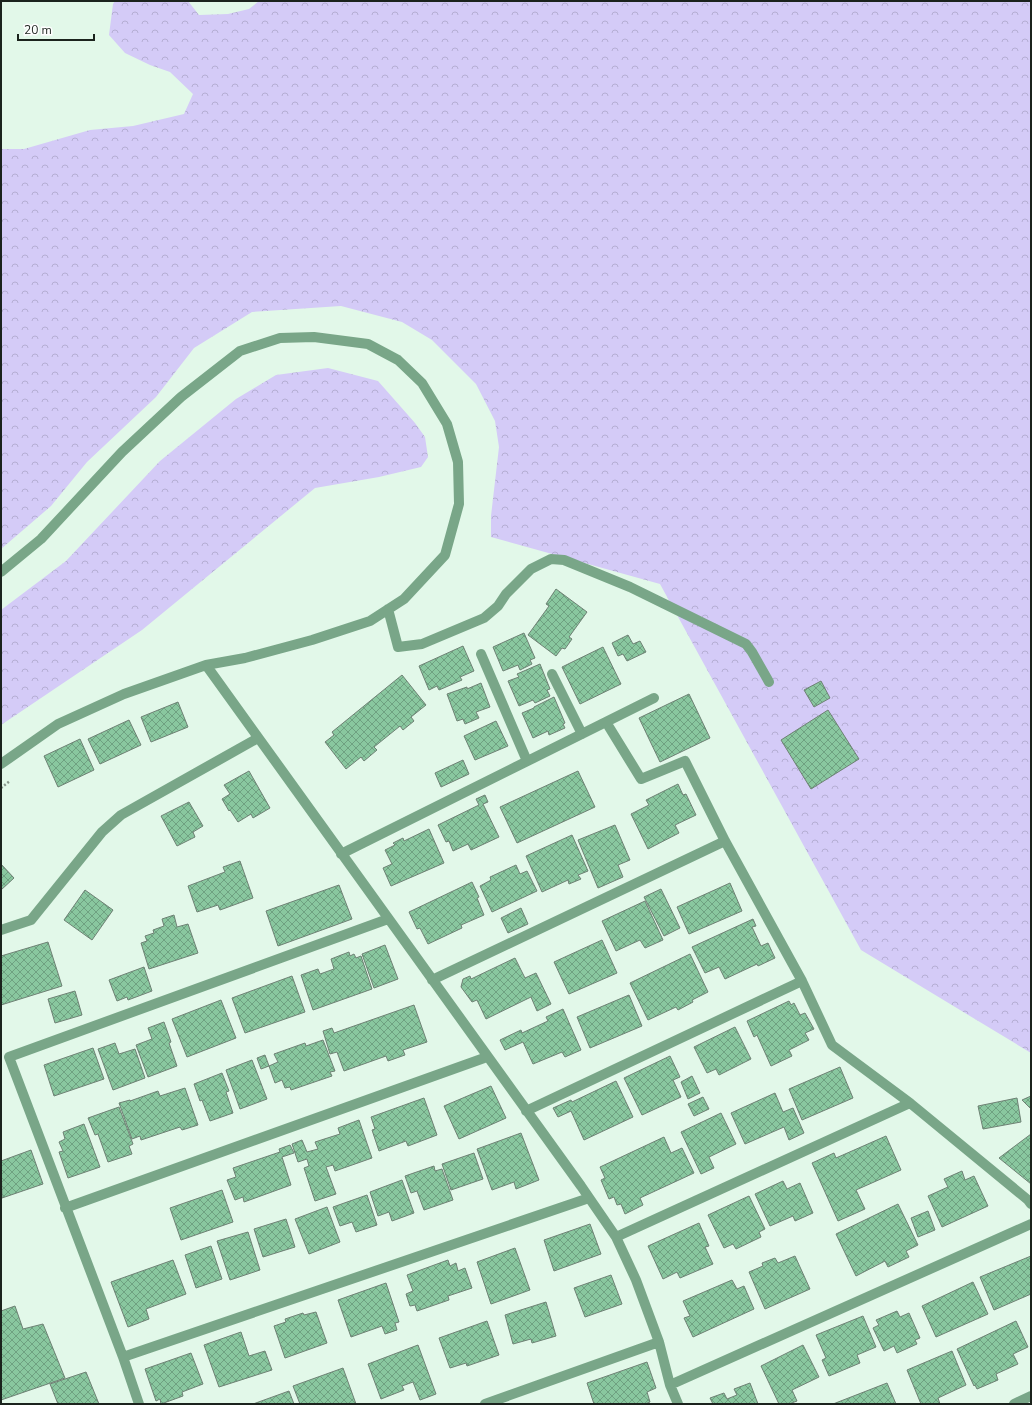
<svg xmlns="http://www.w3.org/2000/svg" width="1032" height="1405" font-family="'Nunito Sans',sans-serif">
<defs>
<pattern id="forest-crowns" width="20" height="18" patternUnits="userSpaceOnUse"><rect width="20" height="18" fill="#d4cbf7"/><path d="M2 6a3 3 0 1 1 6 0M12 15a3 3 0 1 1 6 0" fill="none" stroke="#b5aed3"/></pattern>
<pattern id="building-cross-hatch" width="8" height="8" patternUnits="userSpaceOnUse"><rect width="8" height="8" fill="#89c79f"/><path d="M0 0l8 8M0 8l8-8" fill="none" stroke="#6fa181"/></pattern>
</defs>
<rect width="100%" height="100%" fill="#e2f8e9"/>
<!-- forest -->
<path fill="url(#forest-crowns)" d="M 115,1 L 188,1 L 199,15 L 228,14 L 249,9 L 259,1 L 1031,1 L 1031,1053 L 861,950 L 660,584 L 491,537 L 491,516 L 499,447 L 495,421 L 476,384 L 432,340 L 402,322 L 341,306 L 252,312 L 194,348 L 156,397 L 87,462 L 51,506 L 1,549 L 1,149 L 24,149 L 90,130 L 133,126 L 184,114 L 193,94 L 170,72 L 150,65 L 125,53 L 109,35 L 113,4 Z
M 328,368 L 378,381 L 415,423 L 425,437 L 428,457 L 421,467 L 379,477 L 315,488 L 142,630 L 1,725 L 1,610 L 66,561 L 160,461 L 236,399 L 276,375 Z"/>
<!-- building -->
<path fill="url(#building-cross-hatch)" stroke="#6e8174" d="M 556,589 L 587,612 L 569,637 L 572,639 L 565,649 L 562,648 L 556,656 L 528,635 L 549,606 L 546,604 Z
M 524,633 L 535,658 L 530,660 L 532,664 L 520,670 L 518,665 L 503,671 L 493,647 Z
M 628,635 L 633,644 L 640,641 L 646,652 L 627,661 L 623,654 L 618,656 L 612,643 Z
M 463,646 L 474,671 L 460,677 L 462,680 L 439,690 L 437,686 L 429,690 L 419,666 Z
M 603,647 L 621,684 L 580,704 L 562,667 Z
M 540,664 L 550,689 L 547,690 L 550,696 L 535,703 L 533,700 L 519,706 L 508,681 L 519,677 L 517,674 Z
M 402,675 L 426,705 L 411,717 L 414,721 L 403,730 L 400,726 L 374,747 L 377,750 L 364,761 L 361,757 L 346,769 L 325,742 L 334,735 L 332,732 Z
M 821,681 L 830,698 L 814,707 L 804,690 Z
M 481,683 L 490,707 L 476,712 L 479,718 L 465,724 L 463,719 L 457,721 L 447,694 L 467,687 L 467,689 Z
M 689,694 L 710,738 L 660,762 L 639,718 Z
M 554,697 L 565,723 L 563,724 L 565,728 L 549,735 L 548,731 L 533,738 L 522,713 L 534,708 L 534,707 Z
M 178,702 L 188,727 L 151,742 L 141,717 Z
M 828,710 L 859,759 L 811,789 L 781,740 Z
M 129,720 L 141,745 L 100,764 L 88,739 Z
M 496,721 L 508,746 L 475,760 L 464,736 Z
M 80,739 L 94,770 L 58,787 L 44,756 Z
M 463,760 L 469,774 L 441,787 L 435,773 Z
M 249,771 L 270,808 L 253,818 L 251,814 L 238,822 L 230,810 L 229,811 L 222,799 L 230,794 L 224,785 Z
M 578,771 L 595,807 L 517,843 L 500,807 Z
M 678,784 L 683,795 L 686,794 L 696,815 L 675,825 L 679,833 L 648,849 L 631,814 L 649,805 L 646,800 Z
M 485,795 L 488,802 L 483,804 L 499,837 L 471,850 L 468,844 L 453,851 L 449,841 L 446,842 L 438,825 L 479,805 L 476,799 Z
M 189,802 L 203,826 L 193,832 L 195,837 L 177,846 L 161,816 Z
M 615,825 L 630,860 L 618,865 L 623,877 L 598,888 L 578,840 Z
M 429,829 L 444,863 L 391,886 L 383,868 L 392,864 L 385,850 L 395,845 L 393,843 L 403,838 L 404,841 Z
M 572,835 L 588,871 L 578,875 L 581,879 L 569,884 L 568,880 L 542,892 L 526,856 Z
M 240,861 L 253,898 L 220,910 L 218,905 L 197,912 L 188,886 L 225,872 L 223,867 Z
M 1,864 L 14,878 L 1,890 Z
M 516,865 L 520,874 L 527,871 L 537,891 L 492,912 L 480,886 L 491,880 L 490,877 Z
M 472,882 L 479,897 L 477,898 L 484,915 L 461,925 L 462,928 L 428,944 L 420,928 L 417,929 L 409,912 Z
M 730,883 L 742,911 L 689,934 L 677,907 Z
M 339,885 L 352,919 L 278,946 L 266,911 Z
M 661,889 L 680,928 L 664,936 L 644,897 Z
M 85,890 L 113,910 L 92,940 L 64,920 Z
M 645,901 L 663,940 L 645,948 L 640,940 L 616,951 L 602,921 Z
M 521,908 L 528,924 L 508,933 L 501,918 Z
M 174,915 L 177,927 L 188,924 L 198,953 L 149,969 L 141,943 L 147,941 L 145,936 L 154,933 L 153,930 L 164,926 L 162,919 Z
M 753,919 L 756,926 L 752,927 L 761,946 L 768,943 L 775,958 L 758,966 L 757,964 L 725,979 L 719,967 L 705,973 L 692,947 Z
M 602,940 L 617,973 L 569,994 L 554,962 Z
M 48,942 L 62,986 L 1,1005 L 1,956 Z
M 385,945 L 398,979 L 374,988 L 362,954 Z
M 349,952 L 350,956 L 354,954 L 356,958 L 361,956 L 372,989 L 313,1010 L 301,975 L 318,969 L 320,974 L 334,969 L 331,959 Z
M 690,954 L 708,992 L 692,1000 L 693,1002 L 678,1010 L 676,1007 L 648,1020 L 630,983 Z
M 515,958 L 525,978 L 536,973 L 551,1004 L 537,1011 L 531,997 L 486,1019 L 477,1000 L 472,1002 L 461,987 L 463,979 L 470,976 L 471,979 Z
M 144,967 L 152,991 L 128,1000 L 127,997 L 117,1001 L 109,980 Z
M 292,976 L 305,1012 L 245,1033 L 232,998 Z
M 75,991 L 82,1015 L 55,1023 L 48,999 Z
M 629,995 L 642,1026 L 590,1048 L 577,1017 Z
M 221,1000 L 236,1038 L 187,1057 L 172,1019 Z
M 789,1001 L 791,1005 L 794,1003 L 800,1015 L 805,1013 L 814,1029 L 805,1033 L 809,1040 L 789,1050 L 792,1056 L 771,1066 L 757,1035 L 754,1037 L 747,1021 Z
M 414,1005 L 427,1042 L 403,1050 L 405,1055 L 388,1061 L 386,1056 L 344,1071 L 337,1052 L 330,1054 L 323,1031 L 332,1028 L 334,1033 Z
M 563,1009 L 581,1050 L 565,1057 L 562,1052 L 533,1064 L 523,1042 L 505,1050 L 500,1040 L 521,1030 L 522,1033 L 548,1021 L 546,1017 Z
M 164,1022 L 171,1042 L 169,1043 L 177,1066 L 148,1077 L 136,1045 L 152,1039 L 148,1028 Z
M 735,1027 L 751,1059 L 719,1075 L 716,1069 L 707,1073 L 694,1047 Z
M 323,1040 L 335,1071 L 330,1072 L 332,1076 L 291,1090 L 290,1087 L 285,1088 L 282,1080 L 275,1083 L 269,1066 L 278,1062 L 274,1054 L 305,1043 L 306,1046 Z
M 115,1043 L 119,1054 L 135,1049 L 145,1078 L 113,1090 L 98,1049 Z
M 93,1048 L 104,1079 L 54,1096 L 44,1065 Z
M 265,1055 L 269,1066 L 261,1069 L 257,1058 Z
M 670,1056 L 680,1077 L 673,1080 L 681,1097 L 642,1115 L 624,1078 Z
M 252,1060 L 267,1099 L 240,1109 L 226,1070 Z
M 840,1067 L 853,1098 L 802,1120 L 789,1089 Z
M 222,1073 L 229,1091 L 226,1092 L 233,1113 L 210,1121 L 202,1100 L 200,1101 L 194,1084 Z
M 692,1076 L 700,1093 L 688,1099 L 681,1082 Z
M 616,1081 L 633,1117 L 584,1140 L 571,1111 L 558,1117 L 553,1108 L 571,1100 L 572,1102 Z
M 491,1086 L 506,1118 L 459,1139 L 444,1106 Z
M 185,1088 L 198,1125 L 182,1130 L 180,1127 L 141,1140 L 140,1136 L 132,1139 L 119,1103 L 130,1100 L 130,1101 L 158,1091 L 160,1096 Z
M 775,1093 L 783,1112 L 793,1108 L 804,1133 L 789,1140 L 784,1127 L 745,1144 L 731,1113 Z
M 1031,1096 L 1031,1109 L 1022,1100 Z
M 703,1097 L 709,1109 L 694,1116 L 688,1104 Z
M 424,1098 L 437,1135 L 408,1146 L 406,1141 L 379,1151 L 372,1130 L 375,1129 L 371,1117 Z
M 1017,1098 L 1021,1122 L 983,1129 L 978,1106 Z
M 119,1107 L 133,1144 L 129,1146 L 132,1154 L 108,1162 L 98,1134 L 95,1135 L 88,1118 Z
M 721,1113 L 736,1144 L 709,1157 L 714,1168 L 701,1174 L 681,1132 Z
M 359,1120 L 372,1158 L 335,1171 L 333,1165 L 326,1167 L 336,1194 L 315,1201 L 304,1168 L 309,1166 L 307,1159 L 298,1162 L 292,1144 L 302,1140 L 307,1152 L 318,1149 L 315,1142 L 340,1134 L 338,1128 Z
M 84,1124 L 100,1167 L 68,1178 L 59,1152 L 63,1151 L 59,1142 L 65,1139 L 63,1132 Z
M 521,1133 L 539,1180 L 516,1189 L 514,1182 L 492,1190 L 477,1149 Z
M 1031,1134 L 1031,1184 L 999,1158 Z
M 886,1136 L 901,1170 L 856,1190 L 865,1209 L 838,1221 L 812,1163 L 834,1153 L 836,1158 Z
M 664,1137 L 671,1153 L 682,1148 L 694,1173 L 640,1198 L 643,1205 L 625,1214 L 621,1204 L 617,1205 L 614,1197 L 609,1199 L 601,1180 L 605,1178 L 600,1167 Z
M 290,1145 L 294,1153 L 282,1157 L 291,1185 L 244,1202 L 243,1197 L 235,1200 L 227,1180 L 236,1177 L 233,1168 L 280,1152 L 279,1149 Z
M 31,1150 L 43,1184 L 2,1198 L 1,1161 Z
M 474,1153 L 483,1179 L 451,1190 L 442,1164 Z
M 434,1166 L 435,1171 L 442,1169 L 453,1200 L 424,1210 L 417,1191 L 411,1193 L 405,1176 Z
M 962,1171 L 965,1180 L 974,1176 L 988,1206 L 942,1227 L 928,1196 L 948,1187 L 944,1179 Z
M 402,1180 L 414,1213 L 392,1221 L 389,1212 L 378,1216 L 370,1192 Z
M 783,1181 L 787,1189 L 800,1183 L 813,1213 L 795,1221 L 793,1216 L 770,1226 L 755,1194 Z
M 222,1190 L 233,1222 L 181,1240 L 170,1208 Z
M 367,1195 L 377,1225 L 356,1232 L 352,1222 L 340,1226 L 333,1207 Z
M 749,1196 L 765,1229 L 759,1232 L 761,1237 L 736,1249 L 733,1244 L 724,1248 L 708,1215 Z
M 898,1204 L 918,1245 L 906,1251 L 909,1257 L 888,1267 L 885,1261 L 856,1276 L 836,1234 Z
M 327,1207 L 340,1242 L 309,1254 L 295,1219 Z
M 928,1211 L 935,1230 L 918,1237 L 911,1218 Z
M 286,1219 L 295,1247 L 263,1257 L 254,1229 Z
M 699,1223 L 709,1246 L 705,1247 L 713,1264 L 680,1278 L 677,1272 L 663,1279 L 648,1246 Z
M 590,1224 L 601,1254 L 554,1271 L 544,1240 Z
M 248,1232 L 260,1270 L 230,1280 L 217,1241 Z
M 211,1246 L 222,1279 L 196,1288 L 185,1255 Z
M 515,1248 L 530,1290 L 491,1304 L 477,1262 Z
M 795,1256 L 810,1289 L 765,1309 L 749,1272 L 763,1266 L 762,1263 L 775,1258 L 778,1263 Z
M 1031,1256 L 1031,1294 L 994,1310 L 980,1277 Z
M 173,1260 L 186,1294 L 146,1309 L 149,1319 L 128,1327 L 111,1282 Z
M 448,1260 L 450,1266 L 456,1263 L 458,1271 L 465,1268 L 472,1288 L 448,1296 L 449,1300 L 417,1311 L 415,1305 L 410,1306 L 406,1294 L 413,1291 L 407,1275 Z
M 611,1275 L 622,1304 L 585,1317 L 574,1288 Z
M 732,1280 L 737,1289 L 744,1286 L 754,1309 L 693,1337 L 684,1318 L 690,1316 L 683,1301 Z
M 973,1282 L 988,1314 L 936,1337 L 922,1306 Z
M 386,1283 L 399,1322 L 395,1323 L 397,1330 L 385,1334 L 382,1326 L 351,1337 L 338,1300 Z
M 546,1302 L 556,1336 L 532,1343 L 531,1339 L 513,1344 L 505,1315 Z
M 15,1306 L 23,1329 L 43,1324 L 65,1378 L 1,1400 L 1,1311 Z
M 897,1311 L 900,1317 L 909,1313 L 920,1338 L 915,1340 L 917,1344 L 897,1353 L 894,1346 L 884,1351 L 873,1328 L 879,1325 L 876,1320 Z
M 316,1312 L 327,1343 L 285,1358 L 274,1326 L 286,1322 L 285,1319 L 303,1313 L 304,1315 Z
M 863,1316 L 876,1347 L 857,1355 L 860,1363 L 829,1376 L 822,1360 L 826,1358 L 816,1335 Z
M 487,1321 L 499,1355 L 467,1366 L 466,1363 L 450,1368 L 439,1338 Z
M 1016,1321 L 1028,1347 L 1013,1354 L 1018,1364 L 996,1374 L 998,1380 L 977,1389 L 975,1385 L 974,1386 L 957,1349 Z
M 241,1332 L 249,1356 L 265,1351 L 272,1370 L 219,1387 L 204,1345 Z
M 418,1345 L 436,1394 L 420,1400 L 413,1382 L 402,1386 L 404,1390 L 381,1399 L 368,1364 Z
M 803,1345 L 819,1377 L 792,1390 L 797,1401 L 789,1404 L 779,1404 L 761,1366 Z
M 952,1351 L 966,1385 L 938,1398 L 940,1404 L 921,1404 L 907,1370 Z
M 191,1353 L 203,1384 L 182,1392 L 183,1396 L 161,1404 L 160,1399 L 156,1401 L 145,1369 Z
M 647,1362 L 656,1388 L 647,1392 L 650,1402 L 645,1404 L 594,1404 L 587,1383 Z
M 343,1368 L 356,1404 L 300,1404 L 293,1386 Z
M 86,1372 L 99,1404 L 58,1404 L 50,1384 Z
M 750,1383 L 758,1404 L 713,1404 L 710,1398 L 724,1393 L 727,1399 L 737,1395 L 734,1389 Z
M 887,1383 L 896,1404 L 833,1404 Z
M 289,1391 L 294,1404 L 253,1404 Z"/>
<g fill="none" stroke-linecap="round" stroke-linejoin="round">
<!-- path -->
<path stroke="#87968b" stroke-width="2.5" stroke-dasharray="2 2" stroke-linecap="butt" d="M 1,788 L 10,781"/>
<!-- minor -->
<path stroke="#79a688" stroke-width="10" d="M 1,572 L 41,539 L 122,452 L 181,397 L 240,351 L 280,338 L 314,337 L 368,344 L 398,360 L 422,383 L 447,424 L 458,462 L 459,504 L 445,555 L 404,599 L 370,621 L 312,640 L 245,658 L 206,665 L 124,694 L 58,724 L 1,764
M 388,609 L 398,647 L 422,644 L 484,618 L 498,606 L 506,594 L 531,569 L 551,559 L 564,560 L 630,587 L 746,644 L 752,652 L 769,682
M 481,654 L 527,761
M 206,665 L 581,1186 L 616,1237 L 636,1280 L 659,1342 L 670,1385 L 678,1404
M 552,674 L 582,734
M 606,722 L 641,779 L 685,761 L 725,841 L 802,981 L 832,1045 L 910,1103 L 1028,1200 L 1031,1204
M 341,854 L 654,698
M 1,930 L 31,920 L 102,832 L 121,815 L 258,738
M 432,980 L 725,841
M 526,1111 L 802,981
M 65,1208 L 487,1057
M 616,1237 L 910,1103
M 123,1357 L 589,1198
M 670,1385 L 1031,1224
M 139,1404 L 123,1357 L 9,1057 L 388,919
M 485,1404 L 659,1342
M 1014,1404 L 1031,1396"/>
</g>
<!-- border -->
<rect width="1032" height="1405" fill="none" stroke="#1b231d" stroke-width="4"/>
<!-- scale -->
<path d="M18 34v6h76v-6" fill="none" stroke="#1b231d" stroke-width="2"/>
<text x="24" y="34" font-size="12" fill="#1b231d" stroke="#fefefe" stroke-width="3" paint-order="stroke">20 m</text>
</svg>
